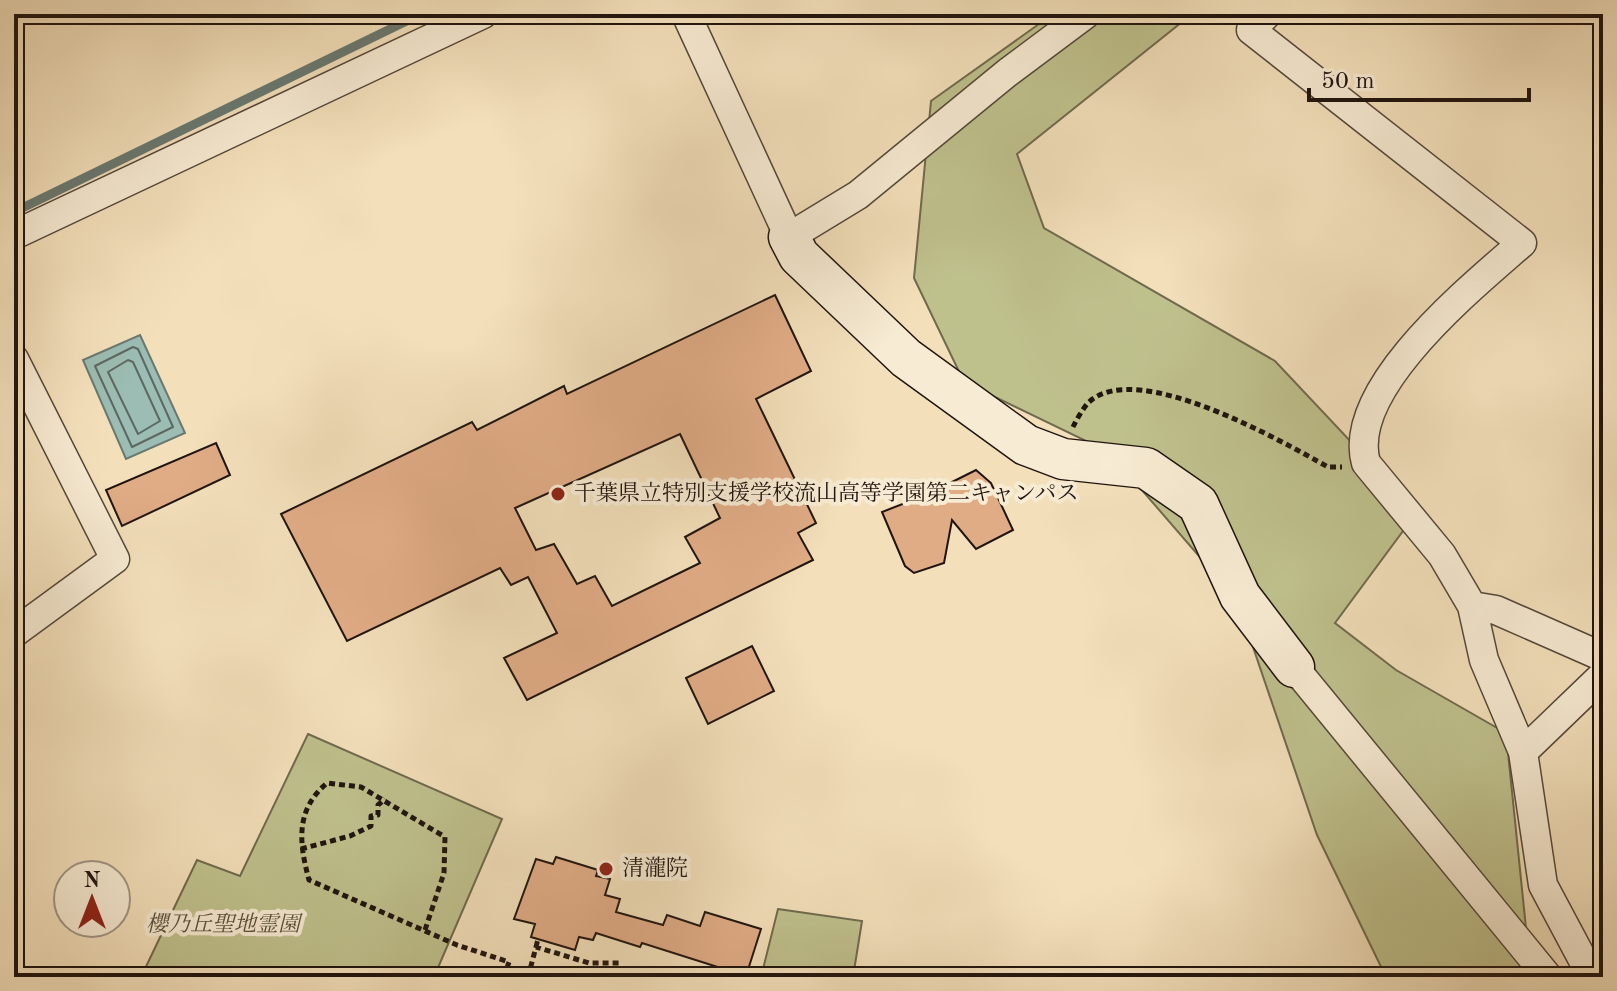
<svg xmlns="http://www.w3.org/2000/svg" width="1617" height="991" font-family="'Old Standard TT','Noto Serif JP',serif">
<rect width="100%" height="100%" fill="#f3e0bb"/>
<filter id="stains"><feTurbulence type="fractalNoise" baseFrequency=".0025" numOctaves="4"/><feColorMatrix values="0 0 0 0 .2 0 0 0 0 .09 0 0 0 0 .02 0 0 0 .5 -.17"/></filter>
<radialGradient id="worn" r=".72"><stop offset=".6" stop-color="#630" stop-opacity="0"/><stop offset="1" stop-color="#630" stop-opacity=".3"/></radialGradient>
<!-- green -->
<path fill="#bfc18d" stroke="#6f6a4e" stroke-width="2" d="M 1053,14 L 1192,14 L 1017,154 L 1044,228 L 1275,361 L 1417,512 L 1335,623 L 1396,670 L 1506,733 L 1531,977 L 1386,977 L 1317,835 L 1237,600 L 1109,452 L 964,382 L 914,278 L 931,101 Z
M 308,734 L 502,819 L 434,977 L 141,977 L 197,860 L 240,876 Z
M 778,909 L 862,921 L 853,977 L 761,977 Z"/>
<!-- water -->
<path fill="#9bbdb3" stroke="#697971" stroke-width="2" d="M 140,335 L 185,433 L 126,459 L 83,360 Z"/>
<g fill="none" stroke-linecap="round" stroke-linejoin="round">
<!-- shore -->
<path stroke="#5d6861" stroke-width="2" d="M 133,347 L 138,349 L 173,427 L 132,447 L 95,366 Z
M 128,360 L 133,362 L 160,421 L 138,434 L 108,372 Z"/>
<!-- stream -->
<path stroke="#697971" stroke-width="9" d="M 14,212 L 421,14"/>
</g>
<!-- building -->
<path fill="#e0ac86" stroke="#1f140f" stroke-width="2" fill-rule="evenodd" d="M 775,295 L 811,371 L 756,399 L 816,523 L 798,533 L 813,560 L 527,700 L 504,658 L 557,633 L 528,577 L 511,585 L 500,568 L 347,641 L 281,514 L 472,422 L 477,430 L 564,386 L 567,394 ZM 680,434 L 720,518 L 685,537 L 700,563 L 612,606 L 595,576 L 577,584 L 554,544 L 536,550 L 515,508 Z
M 216,443 L 230,475 L 122,526 L 106,490 Z
M 976,470 L 991,483 L 1013,530 L 976,549 L 952,520 L 944,563 L 914,573 L 905,566 L 882,512 L 949,486 L 948,484 Z
M 752,646 L 774,691 L 708,724 L 686,678 Z
M 556,857 L 598,870 L 596,876 L 610,879 L 605,895 L 620,899 L 616,912 L 663,925 L 667,915 L 700,926 L 705,912 L 761,929 L 746,976 L 642,943 L 640,947 L 596,933 L 593,940 L 579,937 L 575,950 L 531,937 L 535,924 L 514,919 L 536,859 L 553,864 Z"/>
<g fill="none" stroke-linecap="round" stroke-linejoin="round">
<!-- street casing -->
<g stroke="#54473a" stroke-width="31">
<path id="street" d="M 686,14 L 789,237 L 858,195 L 1007,73 L 1086,14
M 1267,14 L 1251,30 L 1522,243 C 1472,287 1345,389 1366,463 L 1442,555 L 1472,606 L 1484,660 L 1523,752 L 1543,885 L 1592,977
M 14,235 L 483,14
M 14,359 L 115,559 L 14,633
M 1472,606 L 1496,610 L 1603,657
M 1294,667 L 1548,977
M 1523,752 L 1603,675"/>
</g>
<!-- secondary casing -->
<g stroke="#1f140f" stroke-width="43">
<path id="secondary" d="M 789,237 L 799,256 L 906,358 L 1026,445 L 1063,459 L 1146,468 L 1198,504 L 1240,596 L 1294,667"/>
</g>
<!-- path -->
<path stroke="#1f140f" stroke-width="5" stroke-dasharray="6 4" stroke-linecap="butt" d="M 1073,427 C 1077,419 1083,408 1089,402 C 1137,358 1283,442 1328,467 L 1342,467
M 301,849 L 350,836 L 371,826 L 371,816 L 378,815 L 378,805 L 385,799
M 425,930 L 444,873 L 445,837 L 361,787 L 327,783 C 295,810 299,843 309,880 L 457,945 L 509,962 L 504,977
M 536,947 L 538,939
M 528,977 L 536,947 L 589,963 L 619,963 L 616,977"/>
<!-- street -->
<use href="#street" stroke="#f7ebd3" stroke-width="28"/>
<!-- secondary -->
<use href="#secondary" stroke="#f7ebd3" stroke-width="40"/>
</g>
<!-- markers -->
<g fill="#8f2418" stroke="#f7ebd3" stroke-width="3">
<circle cx="558" cy="494" r="8"/>
<circle cx="606" cy="869" r="8"/>
</g>
<g text-anchor="middle" dominant-baseline="central" stroke-width="8" stroke-linejoin="round" paint-order="stroke">
<!-- poi labels -->
<g font-size="22" fill="#1f140f" stroke="#f7ebd3" text-anchor="start">
<text x="574" y="494">千葉県立特別支援学校流山高等学園第二キャンパス</text>
<text x="622" y="869">清瀧院</text>
</g>
<!-- park labels -->
<g font-size="22" font-style="italic" fill="#57513b" stroke="#f7ebd3">
<text x="223" y="925">櫻乃丘聖地霊園</text>
</g>
</g>
<!-- margin -->
<rect width="1617" height="991" fill="none" stroke="#f3e0bb" stroke-width="48"/>
<rect x="16" y="16" width="1585" height="959" fill="none" stroke="#1f140f" stroke-width="4"/>
<rect x="24" y="24" width="1569" height="943" fill="none" stroke="#1f140f" stroke-width="2"/>
<!-- north arrow -->
<g transform="translate(92 899)"><circle r="38" fill="#f7ebd3" stroke="#a19585" stroke-width="2"/>
<path d="M0-6L14 30L0 20L-14 30Z" fill="#8f2418"/>
<text y="-12" font-size="22" font-weight="bold" text-anchor="middle" fill="#1f140f">N</text>
</g>
<!-- scale -->
<path d="M1309 88v12h220v-12" fill="none" stroke="#1f140f" stroke-width="4"/>
<text x="1321" y="88" font-size="24" fill="#1f140f" stroke="#f7ebd3" stroke-width="6" paint-order="stroke">50 m</text>
<rect width="100%" height="100%" filter="url(#stains)"/>
<rect width="100%" height="100%" fill="url(#worn)"/>
</svg>
